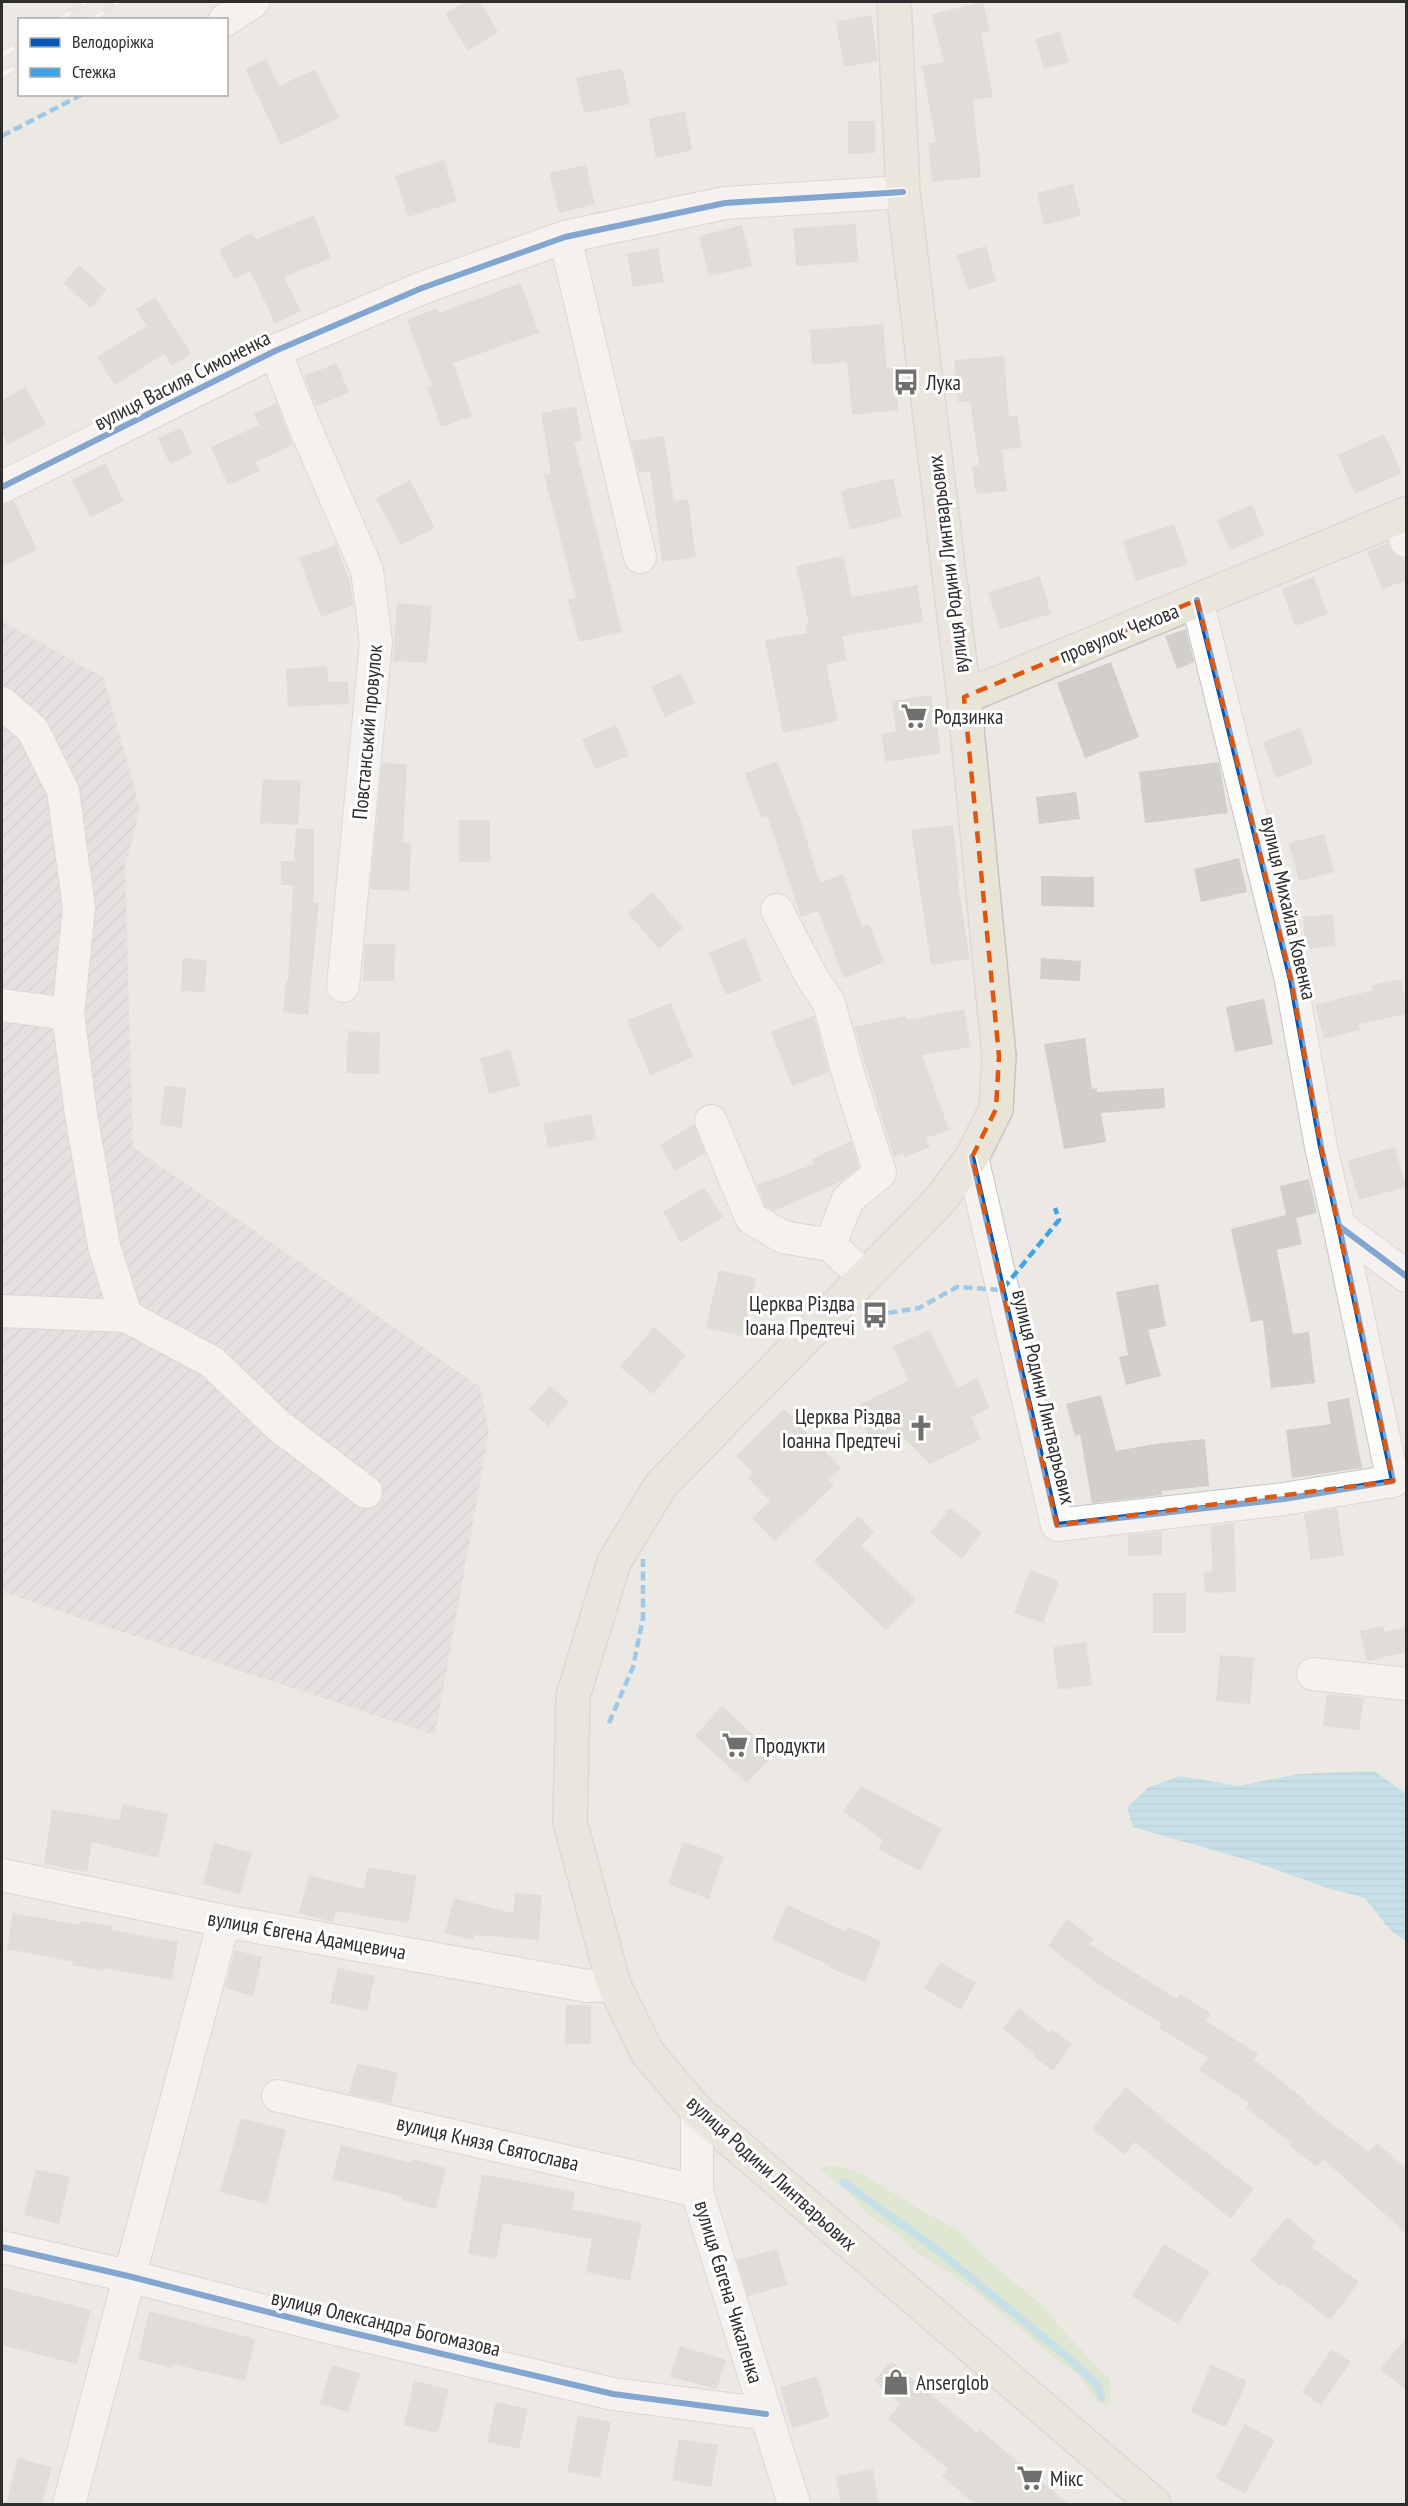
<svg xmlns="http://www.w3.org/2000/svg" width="1408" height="2506" font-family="'PT Sans Narrow',sans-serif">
<defs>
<pattern id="industrial-furrows" width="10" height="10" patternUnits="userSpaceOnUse" patternTransform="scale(1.5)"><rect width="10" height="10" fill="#dcd9db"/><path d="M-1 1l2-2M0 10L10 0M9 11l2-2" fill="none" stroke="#bdbbbc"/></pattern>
<pattern id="water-rules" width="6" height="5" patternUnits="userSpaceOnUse" patternTransform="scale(1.5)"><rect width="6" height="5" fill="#99d6ec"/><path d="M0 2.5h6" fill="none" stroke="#84b8cb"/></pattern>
</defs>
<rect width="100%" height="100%" fill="#ece8e4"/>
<!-- industrial -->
<path fill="url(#industrial-furrows)" d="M 2,621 L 104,678 L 140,809 L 125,866 L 133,1147 L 480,1387 L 489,1432 L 435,1735 L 2,1592 Z"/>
<!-- grass -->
<path fill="#cee6be" d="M 827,2166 L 838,2166 L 865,2175 L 912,2205 L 960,2231 L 989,2261 L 1043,2306 L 1060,2327 L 1110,2380 L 1111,2402 L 1104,2405 L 1096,2400 L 1078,2374 L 1058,2361 L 983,2298 L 947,2271 L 917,2253 L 902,2238 L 868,2215 L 848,2192 L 818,2168 Z"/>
<!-- water -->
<path fill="url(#water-rules)" d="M 1374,1771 L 1406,1794 L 1406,1941 L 1390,1930 L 1365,1898 L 1328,1888 L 1254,1862 L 1133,1827 L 1127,1807 L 1149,1787 L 1180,1776 L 1238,1786 L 1298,1774 Z"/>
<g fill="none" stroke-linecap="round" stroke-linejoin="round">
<!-- stream -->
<path stroke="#99d6ec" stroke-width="8" d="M 843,2182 L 936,2249 L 1072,2361 L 1098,2386 L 1101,2397"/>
</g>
<!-- building -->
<path fill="#d1cecb" d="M 465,2 L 480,2 L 498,32 L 468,51 L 445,14 Z
M 983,2 L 990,31 L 981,33 L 993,97 L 973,100 L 981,177 L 932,182 L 928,143 L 936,142 L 922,66 L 944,62 L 932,14 Z
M 871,15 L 878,61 L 844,67 L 836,21 Z
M 1060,32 L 1069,62 L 1044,69 L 1035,39 Z
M 266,59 L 279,86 L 315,69 L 339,118 L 281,145 L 245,69 Z
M 622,68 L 630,104 L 584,113 L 576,78 Z
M 685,111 L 692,150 L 656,158 L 649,119 Z
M 848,121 L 875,121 L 875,153 L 848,154 Z
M 444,160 L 457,201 L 408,217 L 395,176 Z
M 586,165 L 595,204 L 559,213 L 549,173 Z
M 1073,184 L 1081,216 L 1044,225 L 1037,193 Z
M 314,215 L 331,258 L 284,277 L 301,311 L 275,323 L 250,271 L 234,279 L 219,250 L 252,232 L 256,239 Z
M 856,224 L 858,262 L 796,266 L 793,228 Z
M 742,225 L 752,266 L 709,276 L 699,236 Z
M 986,246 L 996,282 L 968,290 L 957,255 Z
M 658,248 L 664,282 L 633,287 L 627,254 Z
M 79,265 L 107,290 L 90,308 L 64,283 Z
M 521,283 L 539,333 L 453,363 L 472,416 L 441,427 L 427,387 L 432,386 L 407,320 L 437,308 L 439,313 Z
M 155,297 L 191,354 L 172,366 L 164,354 L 115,385 L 97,357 L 147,326 L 136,309 Z
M 883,324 L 887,368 L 894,368 L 898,410 L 852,415 L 847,362 L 812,365 L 810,330 Z
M 1004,356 L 1009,417 L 1017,415 L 1022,447 L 1002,450 L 1007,491 L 976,494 L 972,466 L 979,465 L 970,401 L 958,402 L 954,360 Z
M 337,363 L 349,393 L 316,406 L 304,376 Z
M 25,387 L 46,424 L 8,445 L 2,433 L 2,401 Z
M 276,403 L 293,445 L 256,462 L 260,471 L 228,485 L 211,447 L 259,425 L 254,414 Z
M 576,406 L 582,441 L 574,442 L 622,632 L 579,642 L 568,600 L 576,598 L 544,475 L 551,473 L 541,413 Z
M 181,428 L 192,454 L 170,464 L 158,438 Z
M 1384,434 L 1402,473 L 1355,494 L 1338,455 Z
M 664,436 L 674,501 L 688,499 L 696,557 L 662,562 L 650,471 L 639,473 L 631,441 Z
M 105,463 L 124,501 L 90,517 L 72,480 Z
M 893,478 L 902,517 L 850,530 L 841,491 Z
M 410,480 L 435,528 L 401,545 L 376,498 Z
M 14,501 L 37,550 L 2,566 L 2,505 Z
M 1252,505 L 1265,535 L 1230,550 L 1217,520 Z
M 1174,524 L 1188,564 L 1136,581 L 1123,541 Z
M 1388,543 L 1394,554 L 1403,559 L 1407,567 L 1407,580 L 1382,589 L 1367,551 Z
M 336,545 L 350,582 L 353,605 L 321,617 L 299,558 Z
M 843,556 L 852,597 L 917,585 L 923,622 L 842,636 L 847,660 L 826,665 L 838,721 L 783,733 L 765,640 L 807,633 L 805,624 L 809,623 L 796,566 Z
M 1040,576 L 1051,614 L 1000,629 L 988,592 Z
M 1314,577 L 1328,614 L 1295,626 L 1282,589 Z
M 397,603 L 432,606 L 427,663 L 393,661 Z
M 1186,629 L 1194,662 L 1177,669 L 1165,636 Z
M 1111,662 L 1139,737 L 1085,758 L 1057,683 Z
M 327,666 L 328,682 L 348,681 L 349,704 L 288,707 L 286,669 Z
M 681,673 L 695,703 L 665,717 L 651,687 Z
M 931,695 L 941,753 L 886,762 L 881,734 L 896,731 L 892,701 Z
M 616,725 L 629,756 L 595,769 L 582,739 Z
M 1300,728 L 1313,764 L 1276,778 L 1263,742 Z
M 777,761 L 802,825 L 820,883 L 843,874 L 862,927 L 869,924 L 884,962 L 844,978 L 818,911 L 801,917 L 767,815 L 761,818 L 745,773 Z
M 1219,762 L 1228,813 L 1145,823 L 1139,772 Z
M 382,763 L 407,764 L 403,843 L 411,843 L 409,891 L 370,889 Z
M 263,779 L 301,781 L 298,825 L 260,823 Z
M 1076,792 L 1080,819 L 1039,824 L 1036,797 Z
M 459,820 L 490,820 L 490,862 L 459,862 Z
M 953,825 L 959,877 L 957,877 L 970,959 L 931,965 L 911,830 Z
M 296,829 L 314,829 L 314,903 L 319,903 L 308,1015 L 283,1012 L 286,980 L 288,980 L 293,885 L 281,885 L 281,861 L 294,861 Z
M 1324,834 L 1334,872 L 1299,881 L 1289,843 Z
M 1239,858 L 1247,892 L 1201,902 L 1194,869 Z
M 1041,876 L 1094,877 L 1094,907 L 1041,906 Z
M 652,892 L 683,928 L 659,949 L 628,913 Z
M 1333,914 L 1336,946 L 1306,949 L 1303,917 Z
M 745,938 L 762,981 L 726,995 L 709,953 Z
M 365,944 L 395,944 L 394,981 L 363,981 Z
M 183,958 L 207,960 L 205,992 L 181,991 Z
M 1041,958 L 1081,961 L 1080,981 L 1040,979 Z
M 1401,979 L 1407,1014 L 1358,1024 L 1360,1030 L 1324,1039 L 1315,1005 L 1373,990 L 1372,985 Z
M 1264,999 L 1273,1044 L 1235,1052 L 1226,1007 Z
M 671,1003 L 693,1057 L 650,1075 L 627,1020 Z
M 964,1009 L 971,1047 L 922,1055 L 949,1130 L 926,1138 L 930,1147 L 904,1157 L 903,1153 L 894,1157 L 854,1027 L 905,1016 L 906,1020 Z
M 814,1016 L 829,1072 L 792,1086 L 771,1031 Z
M 348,1031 L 380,1033 L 379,1074 L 346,1073 Z
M 1085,1038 L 1092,1089 L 1097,1088 L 1097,1092 L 1164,1088 L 1165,1108 L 1101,1113 L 1106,1142 L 1064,1149 L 1044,1044 Z
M 510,1050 L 520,1086 L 489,1094 L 480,1058 Z
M 165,1086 L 186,1088 L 182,1128 L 160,1125 Z
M 591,1114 L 596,1139 L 548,1148 L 543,1123 Z
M 694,1124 L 705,1153 L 675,1171 L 660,1145 Z
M 851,1141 L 859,1167 L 842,1181 L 774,1211 L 765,1206 L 757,1185 L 814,1164 L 812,1159 Z
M 1395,1147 L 1406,1187 L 1359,1200 L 1348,1161 Z
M 1309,1179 L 1317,1213 L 1296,1218 L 1302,1244 L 1277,1250 L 1293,1334 L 1309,1332 L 1315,1383 L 1271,1388 L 1263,1320 L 1251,1322 L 1231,1229 L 1286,1215 L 1280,1186 Z
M 704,1187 L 723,1217 L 681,1243 L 663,1212 Z
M 719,1270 L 756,1278 L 742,1336 L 706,1328 Z
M 1158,1284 L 1166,1326 L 1148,1330 L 1161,1376 L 1126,1385 L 1119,1357 L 1128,1355 L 1116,1292 Z
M 654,1327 L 686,1355 L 653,1394 L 620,1367 Z
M 930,1330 L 957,1388 L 977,1378 L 990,1408 L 971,1417 L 981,1439 L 930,1464 L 894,1428 L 874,1447 L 855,1407 L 908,1381 L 893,1346 Z
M 550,1386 L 569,1402 L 548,1426 L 529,1409 Z
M 1101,1395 L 1116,1451 L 1154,1444 L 1205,1439 L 1209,1486 L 1162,1491 L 1162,1495 L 1092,1503 L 1080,1434 L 1075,1436 L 1066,1404 Z
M 1349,1398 L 1362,1468 L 1292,1478 L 1286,1430 L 1331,1424 L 1327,1402 Z
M 784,1409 L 841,1468 L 829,1480 L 834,1485 L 775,1541 L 752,1518 L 770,1501 L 748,1478 L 753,1473 L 736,1456 Z
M 950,1508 L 982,1533 L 962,1559 L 930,1533 Z
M 1337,1508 L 1344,1555 L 1311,1560 L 1304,1514 Z
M 858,1516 L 874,1532 L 861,1546 L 916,1599 L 886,1630 L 814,1561 Z
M 1234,1523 L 1236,1592 L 1205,1593 L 1204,1572 L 1212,1572 L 1211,1526 Z
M 1162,1531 L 1162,1555 L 1128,1556 L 1128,1535 Z
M 1030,1570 L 1059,1581 L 1043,1623 L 1014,1613 Z
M 1153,1593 L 1186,1593 L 1186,1633 L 1153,1633 Z
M 1383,1626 L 1384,1632 L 1407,1627 L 1407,1652 L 1367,1661 L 1360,1631 Z
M 1086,1642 L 1092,1685 L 1058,1690 L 1053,1647 Z
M 1220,1655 L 1254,1658 L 1250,1704 L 1216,1701 Z
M 1327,1694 L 1364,1698 L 1359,1730 L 1323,1726 Z
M 722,1706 L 774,1754 L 747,1783 L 695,1736 Z
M 861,1786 L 942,1829 L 920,1871 L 878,1849 L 883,1840 L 843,1811 Z
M 123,1804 L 168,1814 L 158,1858 L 92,1842 L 87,1872 L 44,1864 L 52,1809 L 119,1820 Z
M 683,1842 L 724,1856 L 709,1899 L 668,1884 Z
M 214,1843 L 252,1853 L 240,1894 L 203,1884 Z
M 368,1867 L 417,1876 L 408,1923 L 336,1911 L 333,1922 L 299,1913 L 309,1875 L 364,1889 Z
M 515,1893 L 542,1895 L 539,1940 L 475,1935 L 474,1940 L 445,1933 L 454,1898 L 513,1913 Z
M 787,1905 L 845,1931 L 847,1927 L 881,1941 L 865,1982 L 830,1968 L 831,1966 L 772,1939 Z
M 13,1913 L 80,1925 L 81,1921 L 112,1926 L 111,1930 L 178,1942 L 172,1980 L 104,1968 L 103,1971 L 72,1965 L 73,1962 L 7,1949 Z
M 1067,1919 L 1094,1939 L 1089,1944 L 1177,1999 L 1180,1994 L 1211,2013 L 1206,2021 L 1258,2054 L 1254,2060 L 1307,2101 L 1305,2103 L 1369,2152 L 1377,2143 L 1407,2169 L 1407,2234 L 1323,2159 L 1317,2167 L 1290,2146 L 1292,2143 L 1246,2108 L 1249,2103 L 1199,2070 L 1208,2058 L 1159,2028 L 1162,2024 L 1104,1988 L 1048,1946 Z
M 235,1950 L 262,1957 L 253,1996 L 225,1988 Z
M 940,1962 L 976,1983 L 961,2010 L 924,1988 Z
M 338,1968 L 375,1976 L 367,2011 L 330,2003 Z
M 566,2005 L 591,2005 L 591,2044 L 565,2044 Z
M 1019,2008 L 1050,2033 L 1052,2029 L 1072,2044 L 1053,2071 L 1033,2056 L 1034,2054 L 1003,2028 Z
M 357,2063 L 398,2073 L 391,2103 L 349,2094 Z
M 1126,2087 L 1178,2131 L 1254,2189 L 1231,2219 L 1135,2142 L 1124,2155 L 1092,2128 Z
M 241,2118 L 286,2130 L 267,2204 L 220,2192 Z
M 341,2145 L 411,2163 L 412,2159 L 446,2168 L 436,2209 L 402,2200 L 403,2197 L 332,2179 Z
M 36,2169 L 70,2177 L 59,2224 L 24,2215 Z
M 482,2174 L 575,2192 L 572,2209 L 642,2223 L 630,2281 L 586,2272 L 592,2239 L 503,2223 L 496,2259 L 468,2254 Z
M 1287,2217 L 1317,2242 L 1312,2247 L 1359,2282 L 1330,2320 L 1282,2283 L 1280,2286 L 1250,2261 Z
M 1164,2244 L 1210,2272 L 1178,2324 L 1132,2296 Z
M 777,2249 L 787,2285 L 748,2296 L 737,2260 Z
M 2,2287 L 91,2310 L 77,2364 L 2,2345 Z
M 149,2311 L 255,2339 L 245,2381 L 173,2364 L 172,2368 L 138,2359 Z
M 1407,2337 L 1407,2391 L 1380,2369 Z
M 680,2346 L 726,2360 L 717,2389 L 670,2377 Z
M 1332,2349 L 1351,2362 L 1321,2405 L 1302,2392 Z
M 891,2361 L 977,2433 L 980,2430 L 1070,2505 L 976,2505 L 942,2476 L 948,2469 L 888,2419 L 900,2404 L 874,2381 Z
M 332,2365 L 360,2373 L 348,2412 L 320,2404 Z
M 1211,2365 L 1247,2381 L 1226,2427 L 1191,2412 Z
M 817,2376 L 829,2417 L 792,2428 L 780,2387 Z
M 414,2381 L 449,2389 L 438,2433 L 404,2425 Z
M 496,2402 L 528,2409 L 519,2449 L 487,2442 Z
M 578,2416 L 611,2422 L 600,2478 L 567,2472 Z
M 1245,2424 L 1275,2440 L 1245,2494 L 1216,2478 Z
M 679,2439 L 718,2445 L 711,2487 L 672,2480 Z
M 18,2458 L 52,2467 L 42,2505 L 6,2505 Z
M 873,2469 L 879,2505 L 841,2505 L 836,2476 Z"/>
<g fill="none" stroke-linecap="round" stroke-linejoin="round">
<!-- minor casing -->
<g stroke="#c5c4c5" stroke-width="34">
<path id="minor" d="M 225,20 L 253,2
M 565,237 L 640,557
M 275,351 L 304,425 L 367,570 L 376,642 L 343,986
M 2,487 L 275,351 L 422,288 L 565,237 L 725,203 L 903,192
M 1398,517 L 1406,541
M 1197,600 L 1291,980 L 1321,1147 L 1339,1226 L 1406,1276
M 2,703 L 33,730 L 63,791 L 79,908 L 68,1014 L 81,1114 L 104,1246 L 126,1316
M 777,910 L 811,976 L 829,1003 L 850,1080 L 880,1173 L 848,1199 L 830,1245 L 864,1276
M 2,1005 L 68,1014
M 711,1121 L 751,1218 L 783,1237 L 830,1245
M 972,1157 L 1057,1525 L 1284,1499 L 1393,1481 L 1339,1226
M 2,1311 L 126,1316 L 212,1362 L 279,1426 L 366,1492
M 1313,1674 L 1406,1684
M 2,1875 L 224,1921 L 587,1986 L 614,1985
M 278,2096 L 697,2191
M 697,2111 L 697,2191 L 794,2504
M 2,2247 L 128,2276 L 323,2326 L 613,2394 L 766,2414
M 69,2504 L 224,1921"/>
</g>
<!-- major casing -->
<g stroke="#c6c5c4" stroke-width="36">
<path id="major" d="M 894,2 L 903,192 L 964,697 L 999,1056 L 996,1109 L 972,1157 L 940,1200 L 661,1485 L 614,1562 L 573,1696 L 570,1822 L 614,1985 L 647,2052 L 697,2111 L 1154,2504
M 964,697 L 1406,514"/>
</g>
<!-- minor -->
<use href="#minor" stroke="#fcfcfb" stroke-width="32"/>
<!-- major -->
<use href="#major" stroke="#e8e4d6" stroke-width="33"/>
<!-- rail casing -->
<g stroke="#dfdfe1" stroke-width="7">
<path id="rail" d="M 59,20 L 85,2
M 92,20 L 118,2
M 2,55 L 20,44
M 2,75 L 20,65"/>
</g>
<!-- rail -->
<use href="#rail" stroke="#fff" stroke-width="4.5" stroke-dasharray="14" stroke-linecap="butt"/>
<!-- quiet -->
<path stroke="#3ea3eb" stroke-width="4.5" stroke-dasharray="9 4.5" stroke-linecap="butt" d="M 2,136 L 83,94
M 875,1315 L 919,1308 L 957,1287 L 1002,1290 L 1059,1220 L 1055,1208
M 609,1723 L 633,1667 L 643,1618 L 643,1559"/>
<!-- cycleway casing -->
<g stroke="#fff" stroke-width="10">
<path id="cycleway" d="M 2,487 L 275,351 L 422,288 L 565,237 L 725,203 L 903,192
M 1197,600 L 1291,980 L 1321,1147 L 1339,1226 L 1406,1276
M 972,1157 L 1057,1525 L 1284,1499 L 1393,1481 L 1339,1226
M 2,2247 L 128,2276 L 323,2326 L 613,2394 L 766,2414"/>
</g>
<!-- cycleway -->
<use href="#cycleway" stroke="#0057b8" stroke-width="6"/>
</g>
<!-- marked area -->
<path d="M0 0H1408V2506H0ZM 1197,600 L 1291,980 L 1321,1147 L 1393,1481 L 1057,1525 L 972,1157 L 996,1109 L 999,1056 L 964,697 Z" fill="#ece8e4" fill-opacity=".55" fill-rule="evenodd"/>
<path fill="none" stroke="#df570e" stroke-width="4.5" stroke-dasharray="12 8" stroke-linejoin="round" d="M 1197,600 L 1291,980 L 1321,1147 L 1393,1481 L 1057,1525 L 972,1157 L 996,1109 L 999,1056 L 964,697 Z"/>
<!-- icons -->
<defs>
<g id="bus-bare" transform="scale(2.07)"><path d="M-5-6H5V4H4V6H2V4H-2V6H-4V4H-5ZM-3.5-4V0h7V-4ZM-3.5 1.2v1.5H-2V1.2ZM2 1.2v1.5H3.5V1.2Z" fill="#706f6e" stroke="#fff" stroke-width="2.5" paint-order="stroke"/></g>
<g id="supermarket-bare" transform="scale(2.07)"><path d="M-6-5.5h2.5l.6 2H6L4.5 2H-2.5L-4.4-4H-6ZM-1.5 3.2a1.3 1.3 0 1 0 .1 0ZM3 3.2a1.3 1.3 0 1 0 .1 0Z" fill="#706f6e" stroke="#fff" stroke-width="2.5" paint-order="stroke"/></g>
<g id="church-bare" transform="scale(2.07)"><path d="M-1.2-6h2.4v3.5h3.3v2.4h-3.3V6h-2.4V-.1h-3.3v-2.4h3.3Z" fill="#706f6e" stroke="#fff" stroke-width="2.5" paint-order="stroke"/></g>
<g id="shop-bare" transform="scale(2.07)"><path d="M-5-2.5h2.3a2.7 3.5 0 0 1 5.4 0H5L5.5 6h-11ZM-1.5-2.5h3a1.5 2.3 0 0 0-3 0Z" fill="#706f6e" stroke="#fff" stroke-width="2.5" paint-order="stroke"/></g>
</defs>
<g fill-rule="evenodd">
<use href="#bus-bare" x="906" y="382"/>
<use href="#supermarket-bare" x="914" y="716"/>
<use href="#bus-bare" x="875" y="1315"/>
<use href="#church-bare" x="921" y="1428"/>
<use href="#supermarket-bare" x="735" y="1745"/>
<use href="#shop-bare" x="896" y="2382"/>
<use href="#supermarket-bare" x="1030" y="2478"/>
</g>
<g text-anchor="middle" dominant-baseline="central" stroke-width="6" stroke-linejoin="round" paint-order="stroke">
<!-- street labels -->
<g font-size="21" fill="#2e2e2e" stroke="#fff">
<text transform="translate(182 380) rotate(-27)">вулиця Василя Симоненка</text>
<text transform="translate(948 564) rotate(-97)">вулиця Родини Линтварьових</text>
<text transform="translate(1119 633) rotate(-22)">провулок Чехова</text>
<text transform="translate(367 732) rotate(-85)">Повстанський провулок</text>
<text transform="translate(1289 908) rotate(77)">вулиця Михайла Ковенка</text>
<text transform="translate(1044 1397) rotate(77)">вулиця Родини Линтварьових</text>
<text transform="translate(307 1935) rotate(10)">вулиця Євгена Адамцевича</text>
<text transform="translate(488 2143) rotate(13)">вулиця Князя Святослава</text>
<text transform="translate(772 2173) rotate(42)">вулиця Родини Линтварьових</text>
<text transform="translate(729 2292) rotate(73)">вулиця Євгена Чикаленка</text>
<text transform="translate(386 2323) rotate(13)">вулиця Олександра Богомазова</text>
</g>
<!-- poi labels -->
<g font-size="21" fill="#2e2e2e" stroke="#fff" text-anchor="start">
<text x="926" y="382">Лука</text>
<text x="934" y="716">Родзинка</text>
<text x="855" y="1303" text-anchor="end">Церква Різдва<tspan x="855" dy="24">Іоана Предтечі</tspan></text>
<text x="901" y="1416" text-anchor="end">Церква Різдва<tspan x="901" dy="24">Іоанна Предтечі</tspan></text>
<text x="755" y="1745">Продукти</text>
<text x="916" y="2382">Anserglob</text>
<text x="1050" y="2478">Мікс</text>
</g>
</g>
<!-- border -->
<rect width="1408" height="2506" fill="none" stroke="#2e2e2e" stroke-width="6"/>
<!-- legend -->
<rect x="18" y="18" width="210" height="78" fill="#ffffff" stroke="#ababab" stroke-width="1.5"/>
<rect x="30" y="38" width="30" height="9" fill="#0057b8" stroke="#ababab" stroke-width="1.5"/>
<text x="72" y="48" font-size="18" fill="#2e2e2e">Велодоріжка</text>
<rect x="30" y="68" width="30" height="9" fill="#3ea3eb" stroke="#ababab" stroke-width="1.5"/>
<text x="72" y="78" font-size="18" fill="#2e2e2e">Стежка</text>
</svg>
